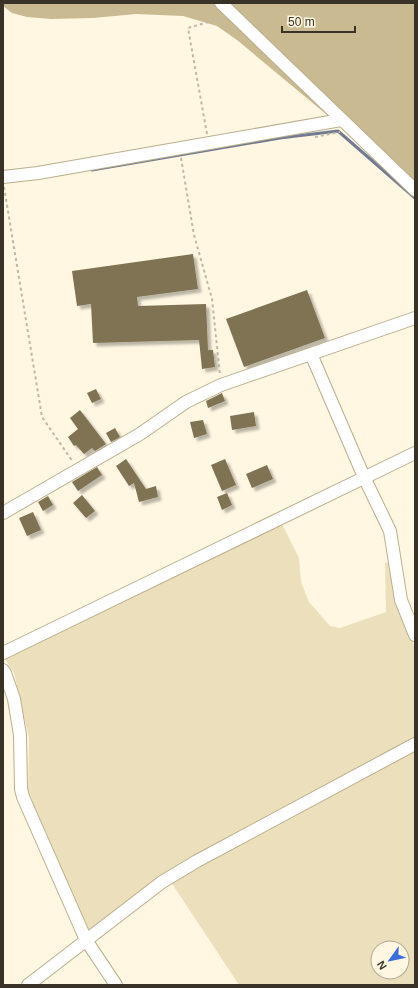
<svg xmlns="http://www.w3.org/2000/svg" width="418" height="988" font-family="Arial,sans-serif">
<defs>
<filter id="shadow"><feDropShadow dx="3.5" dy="3.5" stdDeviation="1" flood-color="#0004"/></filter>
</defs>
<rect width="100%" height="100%" fill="#fff7e2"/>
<!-- green -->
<path fill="#ecdfbb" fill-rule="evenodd" d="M 282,524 L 299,558 L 301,582 L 309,602 L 330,626 L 340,628 L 386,612 L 385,563 L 392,561 L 398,599 L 415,648 L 415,739 L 165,873 L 89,932 L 28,791 L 29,738 L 14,673 L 5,659 Z
M 415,751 L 415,985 L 239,985 L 171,882 ZM 378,948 L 402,948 L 402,972 L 378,972 Z"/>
<!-- forest -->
<path fill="#c9ba92" d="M 3,3 L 415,3 L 415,183 L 356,139 L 237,40 L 217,26 L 183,16 L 136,14 L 93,18 L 51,19 L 27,17 L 12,13 L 3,6 Z"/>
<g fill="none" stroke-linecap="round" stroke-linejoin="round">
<!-- stream -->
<path stroke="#717c92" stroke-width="3" d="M 92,170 L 280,138 L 338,131 L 415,198"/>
</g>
<!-- building -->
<path fill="#7f7353" filter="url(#shadow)" d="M 193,254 L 198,289 L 137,297 L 138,306 L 206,304 L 208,350 L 213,350 L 215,367 L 202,369 L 199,340 L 93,343 L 91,304 L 77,306 L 72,271 Z
M 307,290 L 325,338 L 244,367 L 226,319 Z
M 96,389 L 101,399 L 92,403 L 87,393 Z
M 222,393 L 225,401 L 208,408 L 206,401 Z
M 80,410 L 106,444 L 95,451 L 92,448 L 84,454 L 76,445 L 74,446 L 68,437 L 78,429 L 70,418 Z
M 254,412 L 256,426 L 232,430 L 230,416 Z
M 203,420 L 207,434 L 194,438 L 190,422 Z
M 115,428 L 120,437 L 111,442 L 106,433 Z
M 126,459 L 146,489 L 156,486 L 158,497 L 139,502 L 134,483 L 129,486 L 116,466 Z
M 225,459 L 236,485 L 222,491 L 211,465 Z
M 267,465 L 273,479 L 252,488 L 246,474 Z
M 97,467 L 102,475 L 78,491 L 72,482 Z
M 227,493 L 232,505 L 222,510 L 217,497 Z
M 82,495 L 95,511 L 86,518 L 73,503 Z
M 48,496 L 53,505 L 43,511 L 38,502 Z
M 33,512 L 41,530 L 27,536 L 19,518 Z"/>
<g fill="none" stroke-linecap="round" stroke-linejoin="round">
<!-- street casing -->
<g stroke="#baae8c" stroke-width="14">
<path id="street" d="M 221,3 L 415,190
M 3,177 L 38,173 L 341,120
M 311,354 L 364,477 L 390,531 L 401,600 L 415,635
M 3,513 L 140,434 L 186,402 L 221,385 L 415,318
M 3,653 L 415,453
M 3,670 L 5,673 L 14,699 L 20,735 L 21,789 L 23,797 L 86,940 L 116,985
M 28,985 L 162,882 L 197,861 L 415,744"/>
</g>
<!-- path -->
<path stroke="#bfb8a5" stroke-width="2" stroke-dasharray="3 3" stroke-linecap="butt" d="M 207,134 L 188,28 L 222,18
M 315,137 L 340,132
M 181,158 L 194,235 L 212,299 L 220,375
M 4,187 L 42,417 L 73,462"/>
<!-- street -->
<use href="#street" stroke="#fff" stroke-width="12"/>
</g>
<!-- border -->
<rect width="418" height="988" fill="none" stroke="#383326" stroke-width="8"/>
<!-- north arrow -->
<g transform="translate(390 960) rotate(237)"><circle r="19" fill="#fff7e2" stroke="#afa997"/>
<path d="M0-3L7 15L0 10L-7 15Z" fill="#3a6ede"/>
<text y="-6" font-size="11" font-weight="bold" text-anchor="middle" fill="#383326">N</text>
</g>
<!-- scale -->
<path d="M282 26v6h73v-6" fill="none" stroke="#383326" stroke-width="2"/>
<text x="288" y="26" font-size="12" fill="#383326" stroke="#fff7e2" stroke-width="3" paint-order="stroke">50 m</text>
</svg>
